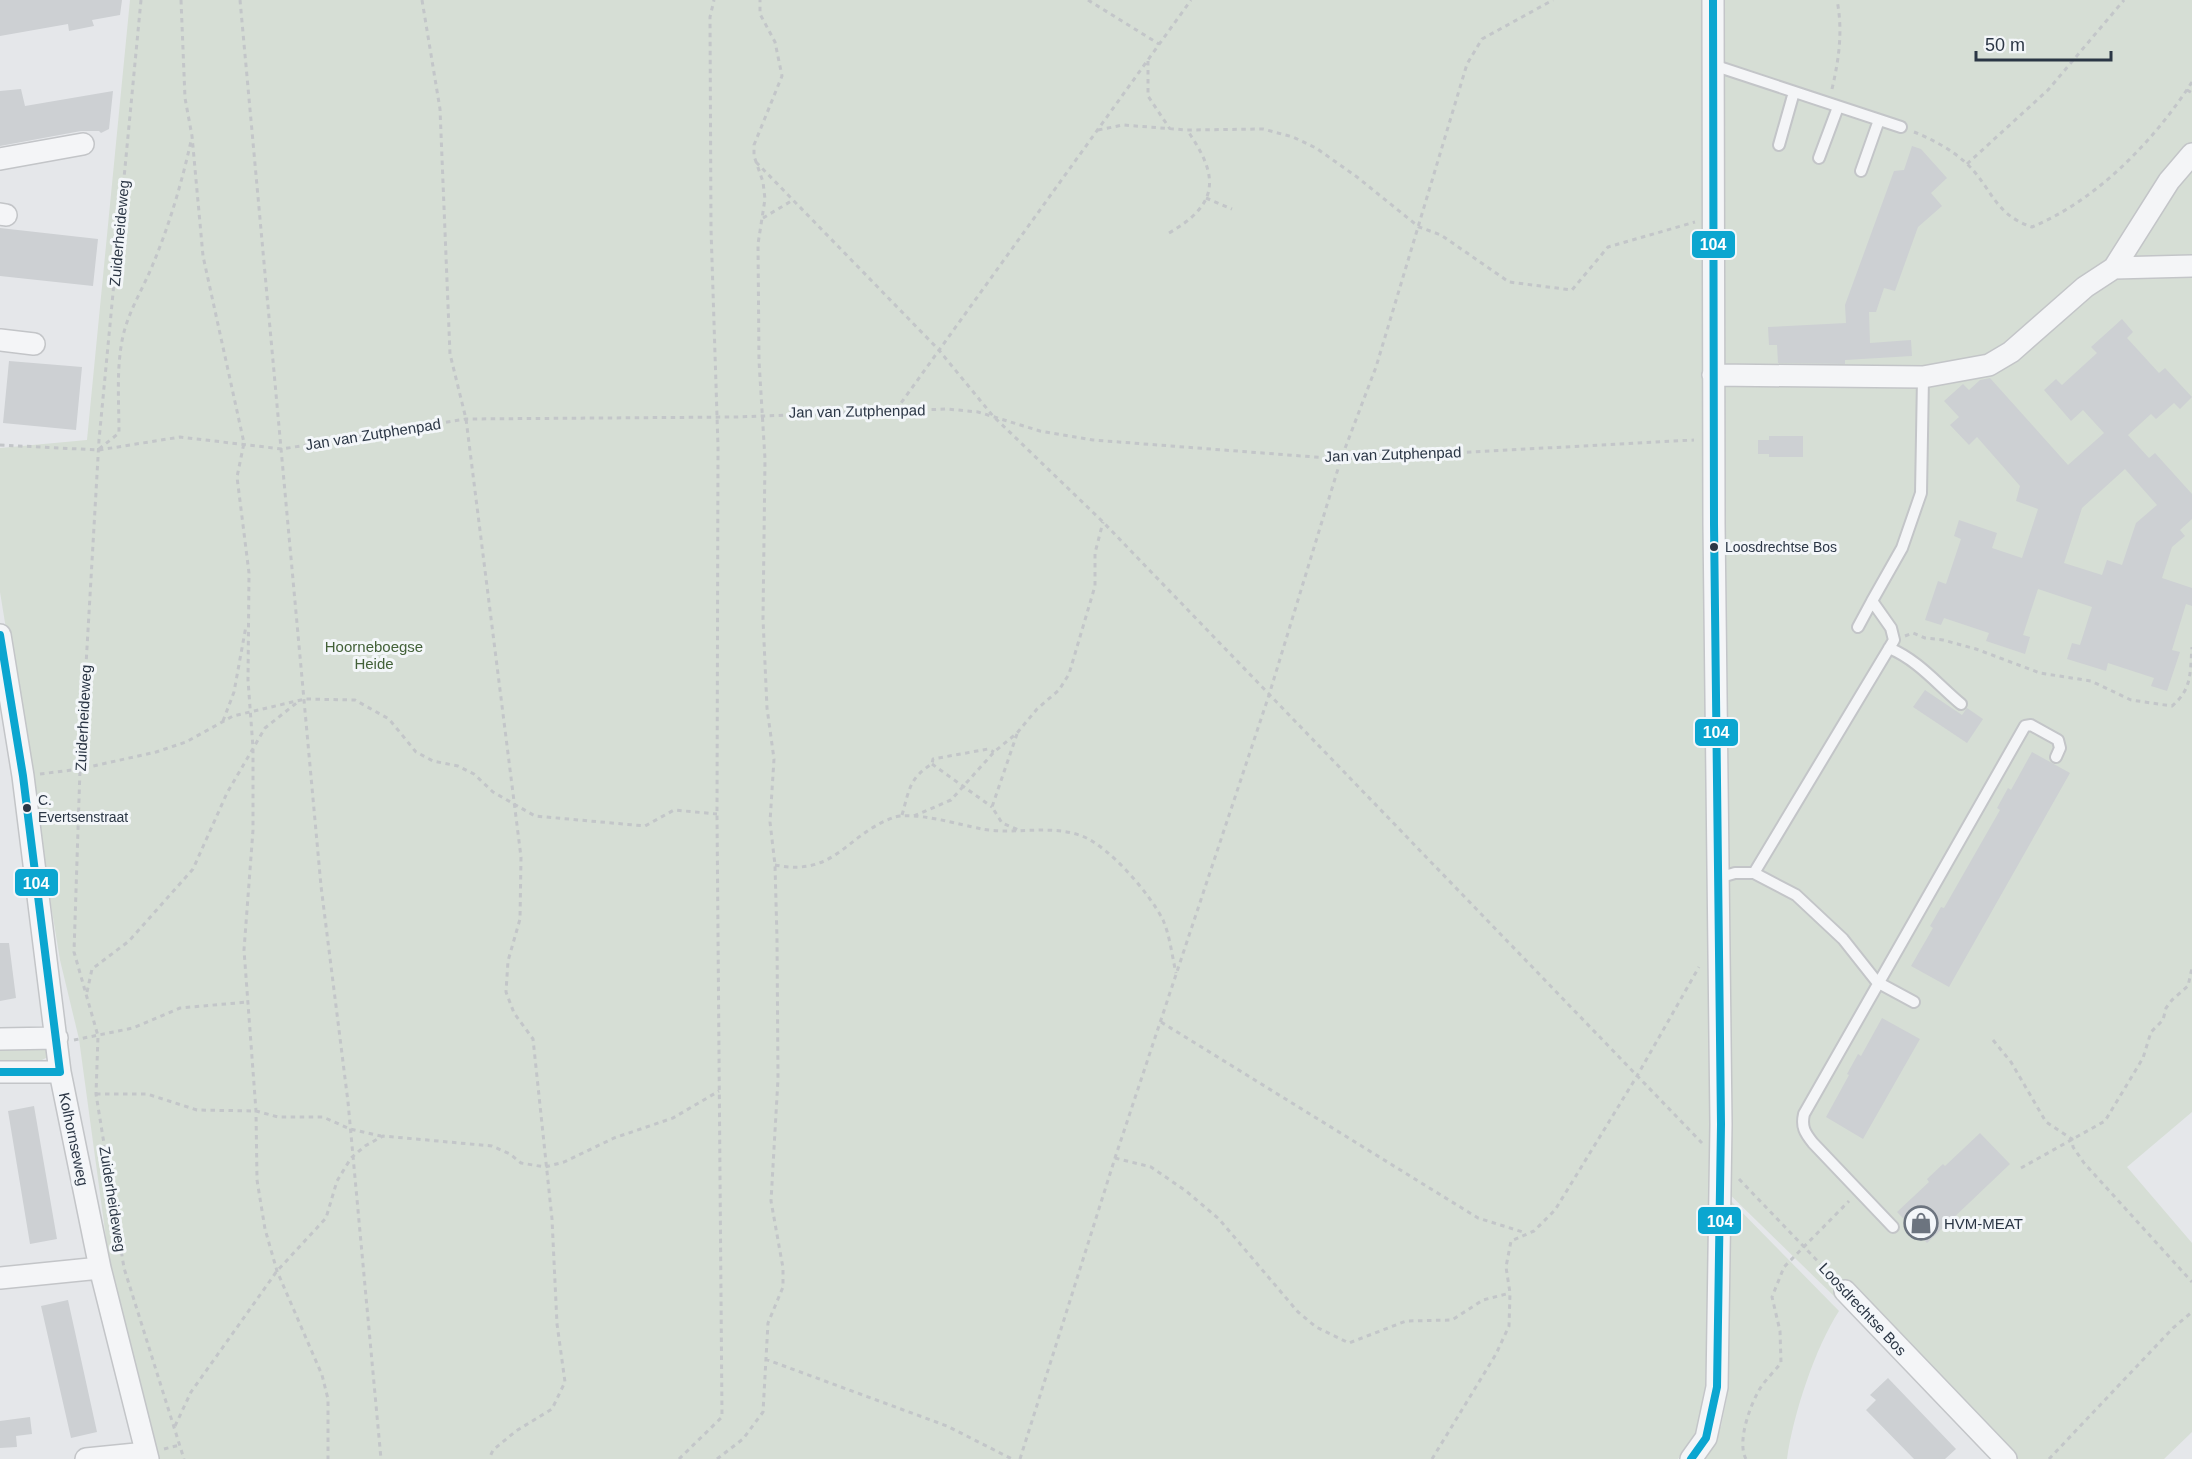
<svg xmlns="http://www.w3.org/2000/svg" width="2192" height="1459" font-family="Arial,sans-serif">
<rect width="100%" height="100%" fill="#e5e7ea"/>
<!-- green -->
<path fill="#d6ded5" d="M 130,0 L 2192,0 L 2192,1112 L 2127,1167 L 2192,1243 L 2192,1432 L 2164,1459 L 2001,1459 L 1717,1182 L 1708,1386 L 1695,1435 L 1678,1459 L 154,1459 L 112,1282 L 79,1039 L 60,960 L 0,592 L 0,448 L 87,440 Z
M 0,1044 L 47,1045 L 49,1056 C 36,1066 16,1063 0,1063 Z
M 1727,1197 L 1839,1311 C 1815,1348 1793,1415 1787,1459 L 1703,1459 L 1721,1426 L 1727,1397 Z"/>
<!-- building -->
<path fill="#cdd0d3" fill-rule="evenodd" d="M 0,0 L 122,0 L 120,15 L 92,20 L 94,26 L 69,31 L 68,24 L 0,36 Z
M 21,89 L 25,106 L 113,91 L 109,129 L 101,133 L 99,131 L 81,131 L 0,146 L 0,91 Z
M 1912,146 L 1921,149 L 1947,178 L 1931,193 L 1942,206 L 1918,227 L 1895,291 L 1884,288 L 1876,312 L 1869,312 L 1870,343 L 1911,340 L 1912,356 L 1845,360 L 1845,364 L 1778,363 L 1777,345 L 1769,345 L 1768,327 L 1846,323 L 1845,305 L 1894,171 L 1904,170 Z
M 0,228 L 98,239 L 93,286 L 0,276 Z
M 2122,319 L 2133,332 L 2127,338 L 2159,373 L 2165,368 L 2192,397 L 2180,409 L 2174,403 L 2156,419 L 2151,414 L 2128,435 L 2149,458 L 2155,453 L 2192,494 L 2192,519 L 2180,530 L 2185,536 L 2172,547 L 2162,578 L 2192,588 L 2192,606 L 2186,604 L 2172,650 L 2180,652 L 2167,691 L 2151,686 L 2154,678 L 2108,663 L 2106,671 L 2067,659 L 2072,643 L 2080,645 L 2092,607 L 2038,589 L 2023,635 L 2030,637 L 2025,654 L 1986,641 L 1989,633 L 1944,618 L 1941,625 L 1925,620 L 1938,581 L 1946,584 L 1961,539 L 1954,536 L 1959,520 L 1997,533 L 1992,548 L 2022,558 L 2038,509 L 2016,501 L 2020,486 L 1977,437 L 1969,445 L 1950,425 L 1959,417 L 1944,401 L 1963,384 L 1969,390 L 1980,380 L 1990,378 L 2068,465 L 2104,433 L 2083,410 L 2071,421 L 2044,390 L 2056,379 L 2062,385 L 2097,353 L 2091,347 ZM 2125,469 L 2157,505 L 2136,523 L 2122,565 L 2107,560 L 2102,575 L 2064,563 L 2082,508 Z
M 9,361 L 82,367 L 76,430 L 3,423 Z
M 1769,436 L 1803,436 L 1803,457 L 1769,457 L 1769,454 L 1758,454 L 1758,440 L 1769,440 Z
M 1925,690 L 1962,715 L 1967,708 L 1983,719 L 1967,743 L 1913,707 Z
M 2032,752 L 2070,773 L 1949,987 L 1911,966 L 1933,928 L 1930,926 L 1941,907 L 1944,908 L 2000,810 L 1997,808 L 2008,788 L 2011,790 Z
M 0,943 L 9,943 L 16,998 L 0,1001 Z
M 1882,1018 L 1920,1039 L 1863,1139 L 1826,1117 L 1849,1075 L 1847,1074 L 1858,1054 L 1861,1056 Z
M 34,1106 L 57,1239 L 30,1244 L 8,1111 Z
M 1980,1133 L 2010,1164 L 1927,1243 L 1897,1212 L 1929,1182 L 1927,1179 L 1943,1164 L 1945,1166 Z
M 68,1300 L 97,1432 L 71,1438 L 41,1306 Z
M 1888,1378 L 1956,1449 L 1945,1459 L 1914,1459 L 1866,1410 L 1876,1400 L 1870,1395 Z
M 30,1417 L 32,1434 L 16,1436 L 17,1447 L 0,1448 L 0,1421 Z"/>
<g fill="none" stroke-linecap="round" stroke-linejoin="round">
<!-- lane casing -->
<g stroke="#c3c5c8" stroke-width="14">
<path id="lane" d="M 1713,65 L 1901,127
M 1779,145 L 1794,92
M 1819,158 L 1838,107
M 1861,171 L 1879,120
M 1858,627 L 1872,601
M 1889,648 C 1918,660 1937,684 1961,704
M 1754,873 L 1894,640 L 1891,628 L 1872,601 L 1902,548 L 1921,493 L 1923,377
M 1718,878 L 1735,873 L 1754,873 L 1796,895 L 1843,939 L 1877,982 L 1914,1002
M 1893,1227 L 1813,1143 C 1805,1133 1801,1127 1804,1114 L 2025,726 L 2031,725 L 2058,740 L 2060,748 L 2056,757"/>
</g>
<!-- street casing -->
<g stroke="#c3c5c8" stroke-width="24">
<path id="street" d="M 0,159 L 83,144
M 0,214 L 6,215
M 2114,268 L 2192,266
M 0,340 L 34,344
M 1713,375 L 1923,377 L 1989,365 L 2011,352 L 2085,287 L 2114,268 L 2169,181 L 2192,154
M 0,635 L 23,776 L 60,1072 L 100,1268 L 148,1459
M 0,1039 L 57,1038
M 0,1072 L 60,1072
M 0,1278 L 100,1268
M 1845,1291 L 2006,1459
M 86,1459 L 146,1453
M 1691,1459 L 1706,1438 L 1717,1387 L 1721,1124 L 1714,524 L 1713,0"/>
</g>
<!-- path -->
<path stroke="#c3c6c9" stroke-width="3" stroke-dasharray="4.5 4.5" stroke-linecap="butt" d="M 141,0 L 99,440 L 80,769 L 74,952 L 98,1036 L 96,1094 L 124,1268 L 184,1459
M 181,0 L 185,98 L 192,136 L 203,256 L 244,443 L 237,477 L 249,573 L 248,680 L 253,748 L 253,830 L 244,950 L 256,1111 L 257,1180 L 265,1229 L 277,1271 L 322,1375 L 328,1399 L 328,1459
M 240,0 L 321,886 L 348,1102 L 381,1459
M 422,0 L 440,109 L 450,354 L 466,419 L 521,857 L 520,919 L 508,961 L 506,992 L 514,1013 L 533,1039 L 552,1219 L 557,1324 L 565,1382 L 552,1409 L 516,1431 L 493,1450 L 489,1459
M 1088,0 L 1159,44
M 1148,61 L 1148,96 L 1170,129
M 1832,89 C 1839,59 1843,31 1837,0
M 2187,90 L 2192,93
M 1098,130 L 1123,125 L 1187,130 L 1263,129 L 1293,137 L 1316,148 L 1357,177 L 1419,227 L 1441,235 L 1509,282 L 1572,290 L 1608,247 L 1695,222
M 1914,132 C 1932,139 1952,150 1966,163 C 1992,187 1993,214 2032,227 C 2097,200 2154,141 2192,82
M 756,162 L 938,349 L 993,416 L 1103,522 L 1702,1143
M 1967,164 L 2048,90 L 2124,0
M 1206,198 L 1232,209
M 763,218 L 793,200
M 1169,233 C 1219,204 1220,177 1187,130
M 896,410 L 1191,0
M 0,445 L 99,450 L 180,437 L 282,449 L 466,419 L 737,417 L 947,409 L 978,412 L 1040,431 L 1093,440 L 1341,459 L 1694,440
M 99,449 L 119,433 C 119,401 116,368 123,336 C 129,310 143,289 153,264 C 169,226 182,182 191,141
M 1905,636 L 1913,633 L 1925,638 L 1943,640 L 1976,649 L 2040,673 L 2091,681 L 2131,700 L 2172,706 C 2192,689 2190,674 2192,647
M 223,721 L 234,692 L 246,626
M 1017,734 L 992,807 L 1002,823 L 1021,831
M 932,764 L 992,807
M 40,774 L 80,769 L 156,752 L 186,742 L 233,716 L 305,699 L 355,700 L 389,719 L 416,752 L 433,761 L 458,766 L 474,774 L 493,792 L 535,816 L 645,826 L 674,810 L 717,814
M 902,815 C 909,791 909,778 932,764 L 933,759 L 988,749 L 994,752
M 914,816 L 951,800 L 994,752 L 1017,733 L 1037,709 L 1059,690 L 1069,674 L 1095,586 L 1095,553 L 1103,522
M 775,865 C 835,877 845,836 892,818 C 911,810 961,825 982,829 C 1014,835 1051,824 1082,836 C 1110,847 1150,894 1163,920 C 1170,936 1172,956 1176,973
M 87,992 L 92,969 L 129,941 L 193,869 L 227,793 L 265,728 L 299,701
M 1161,1022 L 1478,1218 L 1526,1233
M 74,1040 L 133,1028 L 180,1008 L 248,1002
M 1993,1040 L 2011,1062 L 2046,1122 L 2072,1139 L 2073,1147 L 2084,1163 L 2192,1282
M 96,1094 L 147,1094 L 197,1110 L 256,1111 L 278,1117 L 323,1117 L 350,1129 L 381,1136
M 1115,1158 L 1151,1167 L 1186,1191 L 1219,1219 L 1298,1312 L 1316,1327 L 1349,1343 L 1406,1321 L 1452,1320 L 1483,1300 L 1510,1293
M 2021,1168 L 2105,1121 L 2143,1058 L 2151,1032 L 2163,1020 L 2166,1008 L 2172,1000 L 2188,986 L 2192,968
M 1739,1179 L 1832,1276
M 765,1359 L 947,1426 L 1012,1459
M 175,1426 L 191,1392 L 277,1271 L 326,1218 L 337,1181 L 351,1158 L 365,1146 L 383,1136 L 492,1146 L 510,1154 L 521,1163 L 545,1167 L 564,1162 L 614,1138 L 673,1118 L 719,1091
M 164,1449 L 180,1445
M 679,1459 L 722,1417 L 717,814 L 718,447 L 711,229 L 710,17 L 714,0
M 717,1459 L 743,1439 L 763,1412 L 768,1323 L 783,1287 L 783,1268 L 771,1201 L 778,1079 L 777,939 L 775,865 L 770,822 L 774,759 L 767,708 L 763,619 L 765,459 L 759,361 L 758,244 L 765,199 L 763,182 L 754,156 L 754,145 L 782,76 L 775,42 L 760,14 L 760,0
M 1020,1459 L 1115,1158 L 1269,695 L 1341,459 L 1376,367 L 1467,64 L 1482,39 L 1553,0
M 1432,1459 L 1496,1354 L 1509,1326 L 1510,1293 L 1506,1267 L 1511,1241 L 1534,1231 L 1555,1210 L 1637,1076 L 1699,967
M 1746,1459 C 1737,1443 1749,1409 1757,1394 C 1762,1383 1773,1373 1781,1363 L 1780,1331 L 1772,1297 L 1784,1267 L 1849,1201
M 2049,1459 L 2173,1328 L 2192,1312"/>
<!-- lane -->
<use href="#lane" stroke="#f4f5f7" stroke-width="10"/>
<!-- street -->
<use href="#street" stroke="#f4f5f7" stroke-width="21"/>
<!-- bus-1 casing -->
<g stroke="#f3f6f9" stroke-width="12">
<path id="bus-1" d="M 0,635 L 23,776 L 60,1072 L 0,1072
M 1691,1459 L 1706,1438 L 1717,1387 L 1721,1124 L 1714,524 L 1713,0"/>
</g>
<!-- bus-1 -->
<use href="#bus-1" stroke="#0ba6d0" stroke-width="8"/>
</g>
<!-- icons -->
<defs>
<g id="shop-ring" transform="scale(1.725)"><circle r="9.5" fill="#f3f6f9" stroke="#6c747f" stroke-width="1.5"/><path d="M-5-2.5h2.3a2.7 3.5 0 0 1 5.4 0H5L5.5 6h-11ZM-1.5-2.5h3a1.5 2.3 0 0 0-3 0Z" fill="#6c747f"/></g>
</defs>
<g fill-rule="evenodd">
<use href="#shop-ring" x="1921" y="1223"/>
</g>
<!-- markers -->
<g fill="#2b3645" stroke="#f3f6f9" stroke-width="2">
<circle cx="1714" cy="547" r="5"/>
<circle cx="27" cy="808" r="5"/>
</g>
<g text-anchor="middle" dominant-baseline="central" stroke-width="6" stroke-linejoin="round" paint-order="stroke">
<!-- bus labels -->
<g font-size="14" fill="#2b3645" stroke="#f3f6f9" text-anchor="start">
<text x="1725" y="547">Loosdrechtse Bos</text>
<text x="38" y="800">C.<tspan x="38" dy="17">Evertsenstraat</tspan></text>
</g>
<!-- street labels -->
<g font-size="15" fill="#2b3645" stroke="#f3f6f9">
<text transform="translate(119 233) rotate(-85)">Zuiderheideweg</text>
<text transform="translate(857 411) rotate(-1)">Jan van Zutphenpad</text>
<text transform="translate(373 434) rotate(-9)">Jan van Zutphenpad</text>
<text transform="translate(1393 454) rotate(-2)">Jan van Zutphenpad</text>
<text transform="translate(83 718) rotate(-87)">Zuiderheideweg</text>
<text transform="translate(74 1139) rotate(78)">Kolhornseweg</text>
<text transform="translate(113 1199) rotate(81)">Zuiderheideweg</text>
<text transform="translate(1863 1309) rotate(47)">Loosdrechtse Bos</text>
</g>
<!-- park labels -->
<g font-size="15" fill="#436138" stroke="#f3f6f9">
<text x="374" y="646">Hoorneboegse<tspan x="374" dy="17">Heide</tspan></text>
</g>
<!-- poi labels -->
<g font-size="15" fill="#2b3645" stroke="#f3f6f9" text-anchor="start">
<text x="1944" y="1223">HVM-MEAT</text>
</g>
</g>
<g stroke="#f3f6f9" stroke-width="2">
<rect x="1691" y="230" width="45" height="29" rx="6" fill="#0ba6d0"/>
<rect x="1694" y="718" width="45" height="29" rx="6" fill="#0ba6d0"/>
<rect x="14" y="868" width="45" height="29" rx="6" fill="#0ba6d0"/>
<rect x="1697" y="1206" width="45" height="29" rx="6" fill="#0ba6d0"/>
</g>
<g font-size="16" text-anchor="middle" font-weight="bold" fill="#fff">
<text x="1713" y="250">104</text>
<text x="1716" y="738">104</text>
<text x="36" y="889">104</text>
<text x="1720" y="1227">104</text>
</g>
<!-- scale -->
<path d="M1976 51v9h135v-9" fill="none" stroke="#2b3645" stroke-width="3"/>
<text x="1985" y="51" font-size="18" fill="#2b3645" stroke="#f3f6f9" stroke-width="4.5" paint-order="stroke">50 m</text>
</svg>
